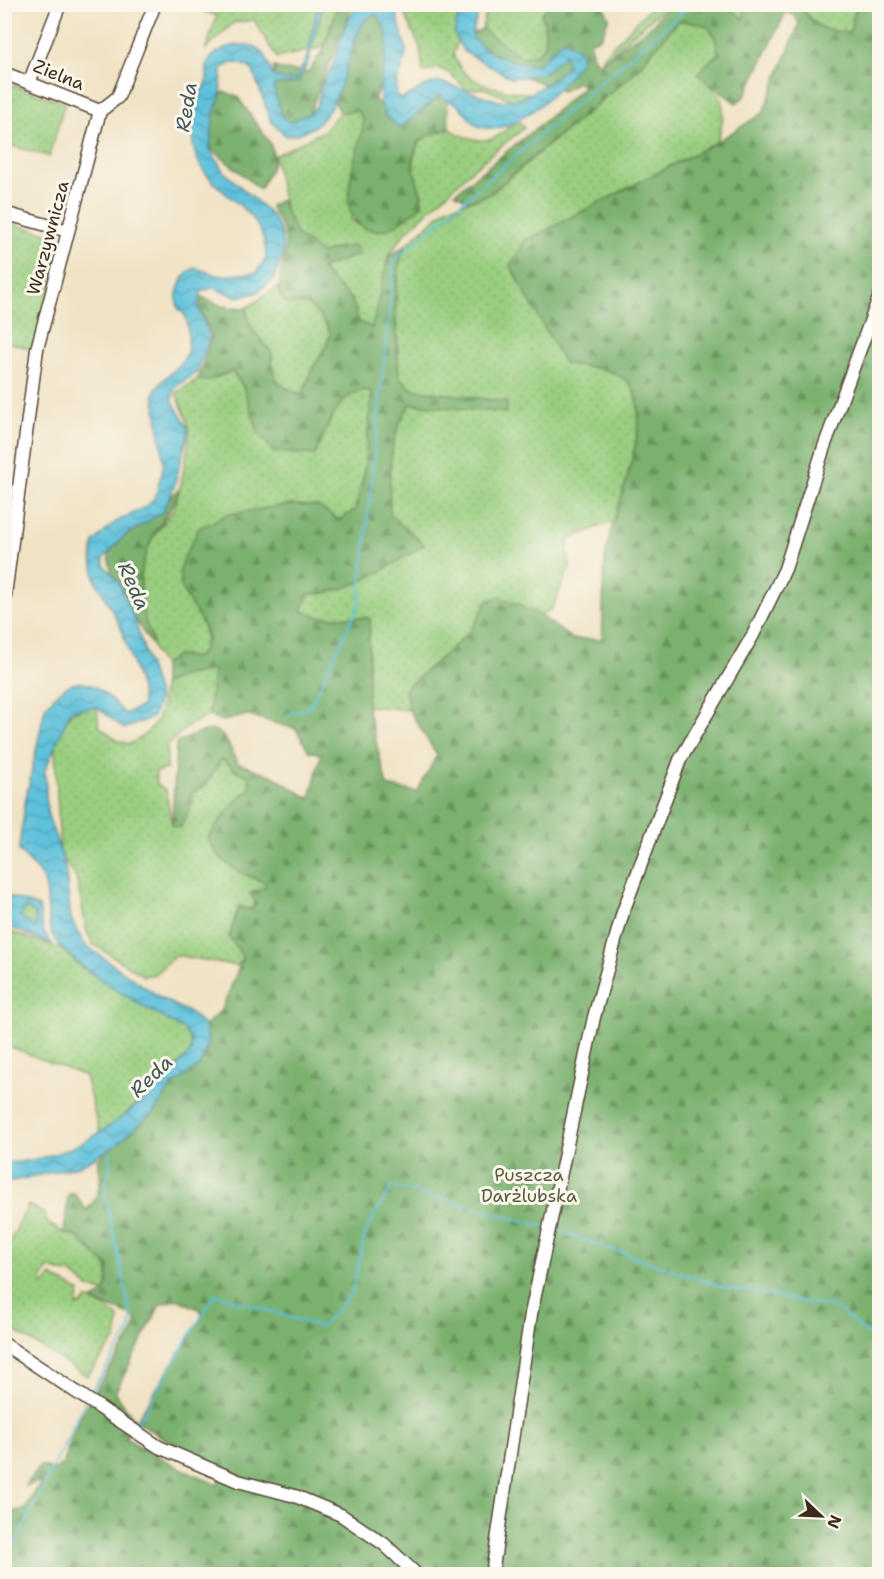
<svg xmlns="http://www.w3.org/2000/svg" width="884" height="1579" font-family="'Shantell Sans',sans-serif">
<defs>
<pattern id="grass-dots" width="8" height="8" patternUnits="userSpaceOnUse" patternTransform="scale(1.5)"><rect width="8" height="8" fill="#99ce7f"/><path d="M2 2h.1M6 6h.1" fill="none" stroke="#85b16d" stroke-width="1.8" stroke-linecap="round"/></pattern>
<pattern id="forest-firs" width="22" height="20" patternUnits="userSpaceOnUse" patternTransform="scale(1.5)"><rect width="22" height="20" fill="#7ab16e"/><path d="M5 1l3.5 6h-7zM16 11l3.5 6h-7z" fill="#65905a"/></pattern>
<pattern id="water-waves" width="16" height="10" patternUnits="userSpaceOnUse" patternTransform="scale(1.5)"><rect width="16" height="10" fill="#5dc1db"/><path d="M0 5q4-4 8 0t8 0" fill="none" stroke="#4e9db1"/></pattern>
</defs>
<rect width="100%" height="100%" fill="#fbf7ec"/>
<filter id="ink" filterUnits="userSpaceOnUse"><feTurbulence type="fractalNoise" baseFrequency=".0167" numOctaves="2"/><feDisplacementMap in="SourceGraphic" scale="12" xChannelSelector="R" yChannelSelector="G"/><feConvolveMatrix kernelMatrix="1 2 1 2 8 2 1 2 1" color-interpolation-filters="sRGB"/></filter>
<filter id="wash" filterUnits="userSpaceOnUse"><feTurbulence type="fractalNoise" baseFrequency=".008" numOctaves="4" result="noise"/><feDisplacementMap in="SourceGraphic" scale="24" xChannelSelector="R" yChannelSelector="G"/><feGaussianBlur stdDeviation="1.35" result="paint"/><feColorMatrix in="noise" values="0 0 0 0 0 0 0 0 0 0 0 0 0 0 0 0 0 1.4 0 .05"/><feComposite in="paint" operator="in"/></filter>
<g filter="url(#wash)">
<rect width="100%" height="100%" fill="#f0e2c4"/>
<!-- grass -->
<path fill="url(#grass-dots)" stroke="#6a7c4e" stroke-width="1.5" d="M 188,5 L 338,5 L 323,47 L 277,58 L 254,20 L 233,23 L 205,50 L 217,16 Z
M 400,5 L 467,5 C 460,21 461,39 453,54 C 457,63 461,72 470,77 C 485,87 513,93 531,93 L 515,101 L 483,88 L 467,90 L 451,74 L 438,68 L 423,73 L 420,47 Z
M 488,5 L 550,5 L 541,14 L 545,24 L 545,45 L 537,54 L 522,57 L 482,29 Z
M 653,5 L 667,5 L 599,64 L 604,55 Z
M 725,5 L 745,5 L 744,19 Z
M 799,5 L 861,5 L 855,11 L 850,33 C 822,31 814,27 799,5 Z
M 678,21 C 706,22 715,25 718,53 L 697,74 C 726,94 728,109 717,142 L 525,241 L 564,363 C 580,366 599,367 614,372 C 663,390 624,487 614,521 L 569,539 L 567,550 L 570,566 L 552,609 L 540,615 L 499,596 L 487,602 L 471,632 L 405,688 L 409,710 L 367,706 L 370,618 L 320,617 L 302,611 L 308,594 L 424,545 L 390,515 C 389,478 387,434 411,404 L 506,413 L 507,403 L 412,389 L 399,377 L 396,311 L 398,264 L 405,246 L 447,208 L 489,195 L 634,73 Z
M 4,82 L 65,103 L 49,156 L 51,157 L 5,144 Z
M 358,111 L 364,121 L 351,220 L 366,229 L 383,230 L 422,195 C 414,175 406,153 426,137 C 432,133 442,132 449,128 C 459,136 483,145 496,137 C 506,132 508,124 520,122 L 524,128 L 474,168 L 405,233 L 388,257 L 373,328 L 359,322 L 352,300 L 320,268 L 360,253 L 340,247 L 321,254 L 297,235 L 285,211 L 274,156 L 324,131 L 340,112 Z
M 4,222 L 47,233 L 61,251 L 34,350 L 5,341 Z
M 278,287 L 280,297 L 308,304 L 321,317 L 330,332 L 329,345 L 313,367 L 302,395 C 276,385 272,381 272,353 L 251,328 L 246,308 Z
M 232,371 L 243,386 L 259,434 L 363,390 L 372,391 L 364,474 L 355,510 L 339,520 L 318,506 L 287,505 L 263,511 L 185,594 C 197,615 216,635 198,657 L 176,656 L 163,665 C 143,639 135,581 146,550 C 152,534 166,523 174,508 C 179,496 191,439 189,427 C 187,416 180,404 176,393 L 198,379 L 207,381 Z
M 213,669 L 209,716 L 191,724 L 167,745 L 167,769 L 156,772 L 156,784 L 166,790 L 172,825 L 180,828 L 193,803 L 191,794 L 206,784 L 222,758 L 235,770 L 249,776 L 250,790 C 232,801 222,821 208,837 C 216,862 242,875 265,882 L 265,888 L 251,910 L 239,906 L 229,937 L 243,957 L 237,966 L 175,955 L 155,974 L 144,976 L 93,944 L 87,932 L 76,877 L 60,855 L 55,750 L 60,724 L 69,714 L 92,704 L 97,709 L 99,726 L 118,741 L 130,744 C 158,729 162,716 163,685 L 181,676 Z
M 27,908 L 35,914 L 36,928 L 20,916 Z
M 5,930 L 62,949 L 82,968 L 183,1029 L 191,1039 L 191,1052 L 151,1092 L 100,1135 L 85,1076 L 5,1045 Z
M 28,1205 L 43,1213 L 49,1224 L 64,1233 L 77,1237 L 108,1267 L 109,1287 L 105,1293 L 88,1287 L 72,1274 L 48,1268 L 41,1281 L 44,1285 L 51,1276 L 80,1292 L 77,1306 L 82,1305 L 87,1299 L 107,1308 L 119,1318 L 116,1339 L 87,1376 L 5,1325 L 4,1254 Z"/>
<!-- forest -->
<path fill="url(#forest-firs)" stroke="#5a6e46" stroke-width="1.5" fill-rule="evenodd" d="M 338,5 L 353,5 L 308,116 L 285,129 L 272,90 L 274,67 L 283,70 L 308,72 L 324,49 Z
M 550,5 L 600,5 L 604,7 L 609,18 L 601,37 L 590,42 L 593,57 L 599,64 L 651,26 L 668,5 L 725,5 L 744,19 L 745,5 L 799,5 C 814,26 822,31 849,33 L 855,11 L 861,5 L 879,6 L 879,1574 L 5,1574 L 4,1510 L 12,1512 L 25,1509 L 41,1481 L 25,1486 L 40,1465 L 54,1470 L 64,1463 C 70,1429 91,1397 109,1369 C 120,1353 132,1338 137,1320 C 123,1309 108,1309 93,1300 C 109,1291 108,1285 108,1267 L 77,1237 L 64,1233 L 68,1195 L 74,1193 L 86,1210 C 100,1198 103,1177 97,1160 L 153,1113 L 173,1085 L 199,1066 L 208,1045 L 205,1026 L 222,1009 L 243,957 L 229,937 L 239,906 L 251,910 L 256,903 L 250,893 L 265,888 L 265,882 C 241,875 216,861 208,837 C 222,821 232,800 250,790 L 249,776 L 235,770 L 222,759 L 206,784 L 191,794 L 193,803 L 180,828 L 172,825 L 176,743 C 213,726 220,720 237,763 L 271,775 L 310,799 L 321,754 L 309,751 L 296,729 L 247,715 L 223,721 L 209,716 L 213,670 L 181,676 L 163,685 L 163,665 L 176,656 L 198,657 C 225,625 175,604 180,571 C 182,558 193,541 199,528 L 229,514 L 287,505 L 318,506 L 339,520 L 355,510 L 364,474 L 372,391 C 338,385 327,431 315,455 L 274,452 L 259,434 L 243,386 L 232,371 L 207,381 L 198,379 L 212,336 L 200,308 L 202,297 L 222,306 L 246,308 L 251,328 L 272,353 C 272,381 276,385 302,395 C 306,386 309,376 313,368 C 331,334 341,336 308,304 L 287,304 C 268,287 290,260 285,236 C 283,226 275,215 270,206 L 281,200 L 297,235 L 321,253 L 355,245 L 360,254 L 320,269 L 352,300 L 359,322 L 372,328 L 388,257 L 405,246 C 390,287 396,334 399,376 L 411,389 L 507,402 L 506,413 L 411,404 C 387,434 389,478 390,515 L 424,545 C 393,565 346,596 308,594 L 302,611 L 320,617 L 370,618 L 367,706 L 387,786 L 417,792 L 437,755 L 409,710 L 405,689 L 470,632 L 487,602 L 499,596 L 540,615 L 572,639 L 602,639 C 604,608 601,573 608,542 C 616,506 652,425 634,390 C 622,367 587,367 564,363 L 510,265 L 525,241 L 717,142 L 763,113 L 799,24 L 794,15 L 786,12 L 745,96 L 736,103 L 697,74 L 718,53 C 715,25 706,22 678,21 L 634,73 L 488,195 L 469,201 L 455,193 L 541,124 L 584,86 L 577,82 L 562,91 L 520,75 L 469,49 L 472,34 L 482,29 L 522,57 L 537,54 L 545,45 L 545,24 L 541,14 ZM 177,1299 L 201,1310 L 202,1317 L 136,1421 L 115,1393 L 160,1305 ZM 137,1422 L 190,1454 L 225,1468 L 218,1485 L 172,1464 L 125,1438 Z
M 366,9 L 384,10 L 401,36 L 374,99 L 386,108 L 429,89 L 447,95 L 449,128 C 442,132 432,133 426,137 C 398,160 423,181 422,205 C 407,218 386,238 365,228 C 331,213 360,150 364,121 L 358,111 L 340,112 L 333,98 Z
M 224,92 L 237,96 L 270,143 L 274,156 L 271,168 L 260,189 L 213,150 L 206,140 L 219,94 Z
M 179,489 C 174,506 166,515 157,530 C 135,565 137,605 153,642 L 150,643 C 137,622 100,569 111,546 C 117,533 131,532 142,525 C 155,516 166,500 179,489 Z"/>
<!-- water -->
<path fill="url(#water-waves)" stroke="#4c767c" stroke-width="1.5" fill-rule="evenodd" d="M 318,5 L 323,5 L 308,63 L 298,82 L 273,85 L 282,117 L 290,122 L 310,113 L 317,105 L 322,85 L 332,66 L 347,21 L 359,5 L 393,5 L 395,7 L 406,49 C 407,66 394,77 397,95 L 402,99 L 428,84 L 440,82 L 499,101 L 521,99 L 552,80 L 568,66 L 565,55 L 543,74 L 511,78 L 463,51 L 454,33 L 461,5 L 481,5 L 472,33 C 477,53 518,64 537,65 L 563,40 L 579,49 L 582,58 C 570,83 514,138 480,127 C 470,123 467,114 460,107 C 455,102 446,100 439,96 L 400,128 C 396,124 389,120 386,116 C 365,82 405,45 376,14 C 339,24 356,132 286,136 L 271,121 L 253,71 C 244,63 231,59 222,69 L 221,94 L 214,113 L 210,149 L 223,171 L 272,215 L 282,234 L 283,255 L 274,279 L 256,293 L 237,297 L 213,288 L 202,291 L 198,306 L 210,337 L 197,372 L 176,387 L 173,393 L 173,402 L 189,429 L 174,487 L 163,512 L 124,536 L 104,558 L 104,565 L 118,581 L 135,621 L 159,698 L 153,717 L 124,729 L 97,707 L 71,710 L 45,770 L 47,812 L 65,866 L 71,919 L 85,945 L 164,1000 L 190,1013 L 205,1026 L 208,1045 L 199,1066 L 173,1085 L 153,1113 L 115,1146 L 79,1166 L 5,1183 L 5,1163 C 84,1160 139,1107 191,1052 L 191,1039 L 183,1029 C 152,1012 65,964 52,934 C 45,917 50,893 43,879 C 38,869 26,859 19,851 C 19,835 24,823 24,807 L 45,708 C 75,666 97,682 125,714 L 142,706 L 141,689 L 120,625 L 95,579 L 92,558 L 94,542 L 114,523 L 147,506 L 155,498 L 164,464 L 154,394 C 160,375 186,369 188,346 C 189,339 188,319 184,314 C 180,308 180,314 178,307 C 173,294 183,271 196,268 L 219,276 L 256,273 L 266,258 C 267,198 197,198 192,138 C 191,127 194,108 198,97 C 200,91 207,87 207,81 C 208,75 206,70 207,63 C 217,47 236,43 254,46 L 265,55 L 273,76 L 283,80 L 296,79 L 306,60 Z
M 5,895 L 39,907 L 43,931 L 53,945 L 5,925 L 7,910 ZM 27,908 L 35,914 L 36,928 L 20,916 Z"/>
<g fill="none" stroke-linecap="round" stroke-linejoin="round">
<!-- stream -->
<path stroke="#5dc1db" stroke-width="2" d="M 286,715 L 309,708 L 359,606 L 394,261 L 688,7
M 555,1230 L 723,1287 L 837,1308 L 880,1345
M 89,1395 L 130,1330 L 132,1319 L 105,1193 C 105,1173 114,1174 108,1151
M 134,1424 L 136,1425 L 215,1294 L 321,1327 L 352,1293 L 366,1230 L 392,1186 L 545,1227
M 4,1566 L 85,1402"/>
</g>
</g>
<g filter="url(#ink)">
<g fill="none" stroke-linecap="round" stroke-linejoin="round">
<!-- minor casing -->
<g stroke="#564637" stroke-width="15">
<path id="minor" d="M 4,73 L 100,111
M 29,83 L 60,4
M 4,213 L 68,231
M 4,603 L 37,349 L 100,111 L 118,97 L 155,4
M 4,1344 L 159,1447 L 238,1481 L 295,1496 L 341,1515 L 384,1544 L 416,1574
M 492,1574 L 531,1314 L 594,1017 L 623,912 L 680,760 L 753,635 L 785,569 L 824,447 L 880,295"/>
</g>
<!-- minor -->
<use href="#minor" stroke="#fff" stroke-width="12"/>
</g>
</g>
<g text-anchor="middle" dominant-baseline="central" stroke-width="6" stroke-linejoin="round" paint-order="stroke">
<!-- street labels -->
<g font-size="18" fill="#3b2a1e" stroke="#fbf7ec">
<text transform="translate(59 75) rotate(22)">Zielna</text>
<text transform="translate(48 238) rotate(-75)">Warzywnicza</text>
</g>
<!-- park labels -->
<g font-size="18" fill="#575b3b" stroke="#fbf7ec">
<text x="529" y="1175">Puszcza<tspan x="529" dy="21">Darżlubska</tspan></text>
</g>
<!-- water labels -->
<g font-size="20" font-style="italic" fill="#455757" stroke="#fbf7ec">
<text transform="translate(186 107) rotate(-81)">Reda</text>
<text transform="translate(134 586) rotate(66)">Reda</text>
<text transform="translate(151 1076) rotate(-44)">Reda</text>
</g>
</g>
<!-- margin -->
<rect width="884" height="1579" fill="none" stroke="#fbf7ec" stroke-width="24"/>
<!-- north arrow -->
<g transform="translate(821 1516) rotate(113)" stroke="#fbf7ec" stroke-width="4.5" paint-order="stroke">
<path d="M0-4.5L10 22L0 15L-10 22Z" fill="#3b2a1e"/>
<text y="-9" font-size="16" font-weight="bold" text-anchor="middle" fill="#3b2a1e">N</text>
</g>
</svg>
